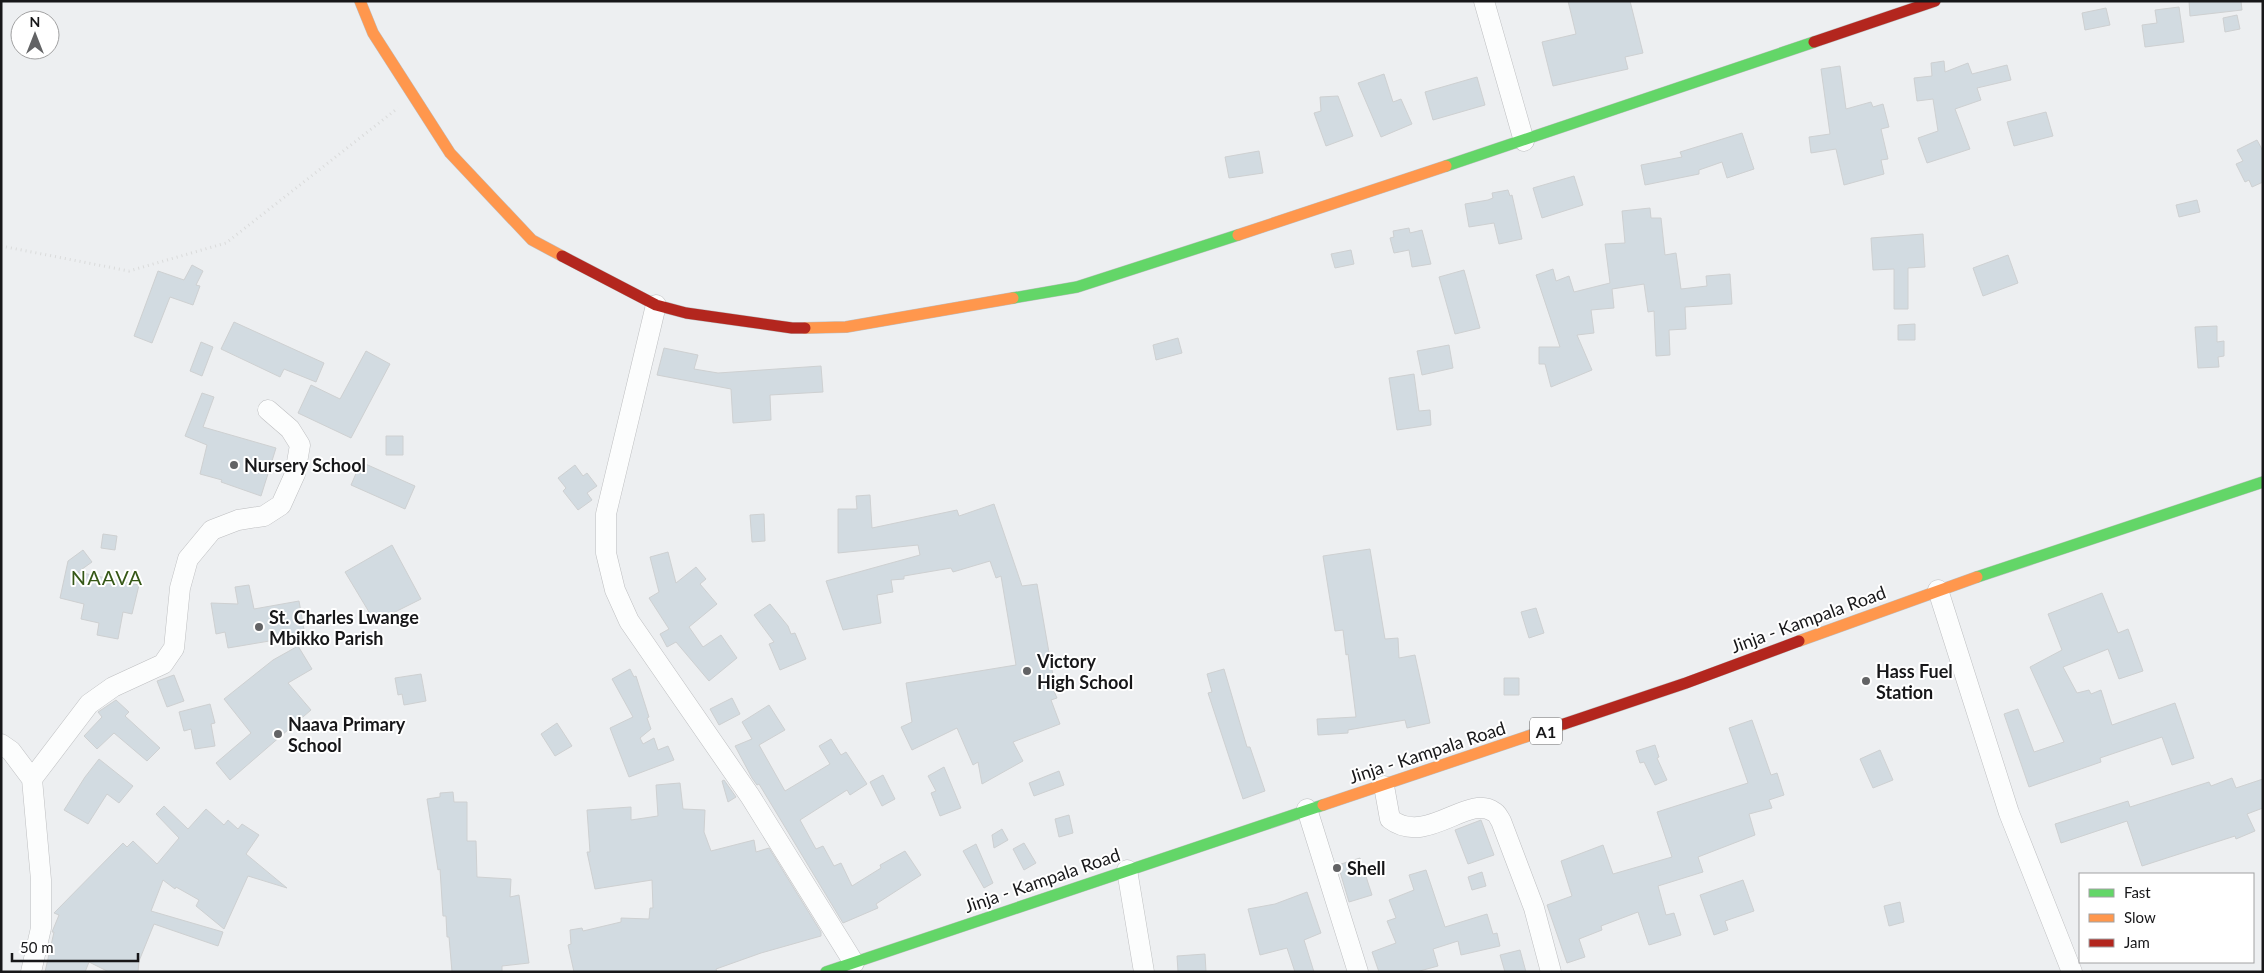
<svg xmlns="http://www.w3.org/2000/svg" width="2264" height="973" font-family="Lato,sans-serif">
<rect width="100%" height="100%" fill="#edeff1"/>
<!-- building -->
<path fill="#d2dbe1" stroke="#ced0d1" d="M 1568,1 L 1630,1 L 1643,53 L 1625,57 L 1628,69 L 1553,86 L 1542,42 L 1576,34 Z
M 2189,1 L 2241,1 L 2242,10 L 2190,16 Z
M 2179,7 L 2184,42 L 2145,47 L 2142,25 L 2157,23 L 2155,10 Z
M 2106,8 L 2110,25 L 2085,30 L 2082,13 Z
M 2237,15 L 2240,29 L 2225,32 L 2223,18 Z
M 1944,61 L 1945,72 L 1968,63 L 1972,74 L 2007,65 L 2011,80 L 1977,88 L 1981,100 L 1955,109 L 1970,149 L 1927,163 L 1918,138 L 1938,131 L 1933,99 L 1917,101 L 1914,78 L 1932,76 L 1931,63 Z
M 1840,66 L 1846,109 L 1871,102 L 1873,107 L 1883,104 L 1889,127 L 1881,129 L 1888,159 L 1881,160 L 1884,174 L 1844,185 L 1836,149 L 1811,153 L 1809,137 L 1830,134 L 1821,69 Z
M 1384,74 L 1393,102 L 1401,99 L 1412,124 L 1381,137 L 1358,83 Z
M 1477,77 L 1485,105 L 1433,120 L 1425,92 Z
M 1338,96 L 1353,136 L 1326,146 L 1314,113 L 1321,111 L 1320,97 Z
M 2046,112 L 2053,136 L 2014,146 L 2007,122 Z
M 1742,133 L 1754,169 L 1727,178 L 1722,162 L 1699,170 L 1699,174 L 1645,185 L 1641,165 L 1682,157 L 1680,152 Z
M 2257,140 L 2263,151 L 2263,182 L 2252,187 L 2249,180 L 2245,182 L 2236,164 L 2243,161 L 2237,150 Z
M 1259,151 L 1263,173 L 1229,178 L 1225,157 Z
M 1574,176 L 1583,205 L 1542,218 L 1533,188 Z
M 1508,190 L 1510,196 L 1512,195 L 1522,239 L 1499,244 L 1494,223 L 1469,227 L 1465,204 L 1488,200 L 1493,198 L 1492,193 Z
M 2197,200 L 2200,212 L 2179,217 L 2176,205 Z
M 1650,208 L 1651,218 L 1661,218 L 1665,255 L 1676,253 L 1681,289 L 1707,286 L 1706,276 L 1730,274 L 1732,304 L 1685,307 L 1686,329 L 1669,330 L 1670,355 L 1656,356 L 1654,311 L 1648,312 L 1644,284 L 1612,289 L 1614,308 L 1591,310 L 1594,333 L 1577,335 L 1592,370 L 1551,387 L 1545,364 L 1539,364 L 1539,347 L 1560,347 L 1536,275 L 1553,269 L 1556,281 L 1569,276 L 1574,292 L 1610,283 L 1605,244 L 1625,243 L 1622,211 Z
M 1409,228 L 1410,233 L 1422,230 L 1431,264 L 1412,267 L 1409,250 L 1394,253 L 1390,238 L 1394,237 L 1393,231 Z
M 1923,234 L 1925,267 L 1908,268 L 1908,309 L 1894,309 L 1894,269 L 1873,270 L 1871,238 Z
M 1351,250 L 1354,264 L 1335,268 L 1331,254 Z
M 2008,255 L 2018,283 L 1983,296 L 1973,268 Z
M 192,265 L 203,271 L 196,285 L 200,286 L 193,305 L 170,297 L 152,343 L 134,336 L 158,271 L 184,280 Z
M 1464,270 L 1480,328 L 1455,334 L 1439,277 Z
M 234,322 L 324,363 L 316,382 L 284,369 L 280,377 L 221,349 Z
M 1915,324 L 1915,340 L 1898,340 L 1898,325 Z
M 2217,326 L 2217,342 L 2224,341 L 2224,356 L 2218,357 L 2219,367 L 2198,368 L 2195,327 Z
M 1178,338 L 1182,353 L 1156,360 L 1153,345 Z
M 201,342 L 213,347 L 202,376 L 190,371 Z
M 1449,345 L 1453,368 L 1422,375 L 1417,351 Z
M 664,348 L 698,355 L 694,369 L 718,373 L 821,366 L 823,392 L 770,395 L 771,420 L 733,423 L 731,389 L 657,375 Z
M 366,351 L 390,364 L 351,438 L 298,413 L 311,385 L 340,399 Z
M 1414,374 L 1419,411 L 1430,410 L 1431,425 L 1397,430 L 1389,378 Z
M 202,393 L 214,397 L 203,427 L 276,448 L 261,496 L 221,482 L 222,480 L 200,474 L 207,445 L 185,436 Z
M 386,436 L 403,436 L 403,455 L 386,455 Z
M 361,462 L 415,486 L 405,509 L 351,485 Z
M 575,465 L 583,476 L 587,473 L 597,486 L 587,493 L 592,500 L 578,510 L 563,491 L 566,488 L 558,478 Z
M 870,495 L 872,528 L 957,510 L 959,516 L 994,504 L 1022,586 L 1037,584 L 1054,681 L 1050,682 L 1057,698 L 1051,700 L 1060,724 L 1013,742 L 1023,761 L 982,784 L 978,762 L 973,765 L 957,728 L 912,750 L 901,727 L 912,722 L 906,683 L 1016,665 L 1001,576 L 996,578 L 990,561 L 953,572 L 951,568 L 904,576 L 904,579 L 891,580 L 893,592 L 877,595 L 881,623 L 843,630 L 826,581 L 920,555 L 918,545 L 838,553 L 838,509 L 857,509 L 856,496 Z
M 764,514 L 765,541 L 752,542 L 750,515 Z
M 103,534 L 117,536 L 115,550 L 101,548 Z
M 392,545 L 421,599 L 375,622 L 345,572 Z
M 1370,549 L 1385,639 L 1398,638 L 1399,658 L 1415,655 L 1430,723 L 1407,728 L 1405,720 L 1348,730 L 1348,733 L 1318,735 L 1317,719 L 1356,717 L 1348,654 L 1346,655 L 1343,630 L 1335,631 L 1323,556 Z
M 83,550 L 92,562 L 78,572 L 139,585 L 132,614 L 123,612 L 118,639 L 97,635 L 99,623 L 81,619 L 84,604 L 60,598 L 68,561 Z
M 668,552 L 676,583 L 696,567 L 706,579 L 700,584 L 717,604 L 689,627 L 703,647 L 721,635 L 737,658 L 709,681 L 676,642 L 667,647 L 660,634 L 669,629 L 649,598 L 659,592 L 650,557 Z
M 249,585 L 254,609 L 299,601 L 305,635 L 228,648 L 225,632 L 216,634 L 211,603 L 238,604 L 235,587 Z
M 2102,593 L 2118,633 L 2128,629 L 2143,671 L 2119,679 L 2108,649 L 2063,667 L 2077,693 L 2089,690 L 2091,694 L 2101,690 L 2112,725 L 2175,703 L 2194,758 L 2172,765 L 2162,737 L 2100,758 L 2101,762 L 2029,787 L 2004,714 L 2018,709 L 2034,752 L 2064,742 L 2030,667 L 2062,650 L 2048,614 Z
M 770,604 L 788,626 L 791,634 L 795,633 L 806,659 L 780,670 L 769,644 L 774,642 L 754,615 Z
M 1536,608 L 1544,633 L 1529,638 L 1521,612 Z
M 298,646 L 312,669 L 288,683 L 311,710 L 230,780 L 216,763 L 251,733 L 224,699 L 273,660 Z
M 630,669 L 634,677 L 636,676 L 649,717 L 647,718 L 651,729 L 640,738 L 643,744 L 654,738 L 658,750 L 668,746 L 674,760 L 629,777 L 610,728 L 633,717 L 612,679 Z
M 1224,669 L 1247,747 L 1250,747 L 1265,791 L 1243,799 L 1208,693 L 1212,692 L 1207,674 Z
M 421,674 L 426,701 L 404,705 L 402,694 L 398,695 L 395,678 Z
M 174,675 L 184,701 L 167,707 L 157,681 Z
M 1504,678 L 1519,678 L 1519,695 L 1504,695 Z
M 732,698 L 740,714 L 719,725 L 710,709 Z
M 116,700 L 129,712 L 125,716 L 160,748 L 147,761 L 114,733 L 97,749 L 84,736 L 102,717 L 98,712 Z
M 210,704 L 215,723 L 211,724 L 215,746 L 195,749 L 191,729 L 184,731 L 179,712 Z
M 769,705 L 785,730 L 759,745 L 785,791 L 830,764 L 819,746 L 831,739 L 841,755 L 846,752 L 867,784 L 850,795 L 847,790 L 800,820 L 816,849 L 823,846 L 834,866 L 841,863 L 852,886 L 881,868 L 880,865 L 905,851 L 921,875 L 876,904 L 878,908 L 843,923 L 759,784 L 757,785 L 752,778 L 735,746 L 752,739 L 742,722 Z
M 1752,720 L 1771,775 L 1777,773 L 1784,795 L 1769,800 L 1772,808 L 1749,814 L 1755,835 L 1698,857 L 1703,872 L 1658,886 L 1666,915 L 1674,913 L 1681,935 L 1649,945 L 1638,912 L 1601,926 L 1602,930 L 1579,939 L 1585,957 L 1567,963 L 1547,905 L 1572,896 L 1561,861 L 1603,845 L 1613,874 L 1672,857 L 1657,812 L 1748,783 L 1729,728 Z
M 557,723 L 572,746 L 555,756 L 541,734 Z
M 1655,745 L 1659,757 L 1657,758 L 1667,780 L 1655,785 L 1644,762 L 1640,763 L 1636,751 Z
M 1880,750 L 1893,780 L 1873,788 L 1860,759 Z
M 99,759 L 133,786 L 119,803 L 107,794 L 88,824 L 64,810 L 85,777 Z
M 944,767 L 961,808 L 940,816 L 931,793 L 936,791 L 928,776 Z
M 1059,771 L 1064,785 L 1034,796 L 1029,783 Z
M 883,775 L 895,799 L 882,806 L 870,782 Z
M 2232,778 L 2236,788 L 2263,779 L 2263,808 L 2247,814 L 2255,831 L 2236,839 L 2235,836 L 2142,866 L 2127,821 L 2061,843 L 2055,824 L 2128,801 L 2130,807 L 2209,782 L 2211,786 Z
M 724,780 L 736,797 L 728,802 L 722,781 Z
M 680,783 L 683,809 L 705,810 L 704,832 L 711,851 L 754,840 L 756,852 L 769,848 L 821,932 L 821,936 L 761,953 L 716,969 L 717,972 L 574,972 L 568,945 L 571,944 L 570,930 L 582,928 L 583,931 L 621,922 L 621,918 L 649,919 L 650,908 L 653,908 L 652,880 L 595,889 L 587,852 L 590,852 L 587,810 L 631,807 L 631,820 L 658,816 L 656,785 Z
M 453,792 L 454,802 L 467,802 L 467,841 L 476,841 L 477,877 L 511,879 L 510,897 L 519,895 L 529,963 L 502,966 L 502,972 L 452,972 L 449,937 L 447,937 L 446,916 L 443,916 L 440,869 L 438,870 L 427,799 L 440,797 L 440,793 Z
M 164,806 L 188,829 L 206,809 L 224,825 L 228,820 L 238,829 L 242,824 L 259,835 L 246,854 L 287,888 L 248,876 L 224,929 L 196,906 L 199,900 L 176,887 L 175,889 L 163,880 L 151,911 L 223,932 L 218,946 L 154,924 L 139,961 L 138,972 L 109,972 L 89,962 L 85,972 L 45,972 L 54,932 L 52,932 L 59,915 L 54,913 L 123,843 L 127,847 L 133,841 L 157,864 L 179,838 L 156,814 Z
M 1069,815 L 1073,833 L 1059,837 L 1055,819 Z
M 1481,820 L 1494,855 L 1468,864 L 1455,830 Z
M 1002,829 L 1008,840 L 994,848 L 992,835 Z
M 1024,843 L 1036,863 L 1024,870 L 1013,849 Z
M 976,844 L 993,883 L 984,888 L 963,851 Z
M 1360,858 L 1372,895 L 1349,902 L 1338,865 Z
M 1426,870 L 1445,927 L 1487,914 L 1493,934 L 1497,933 L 1500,946 L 1461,955 L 1458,941 L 1433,949 L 1438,966 L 1416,972 L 1379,972 L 1372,952 L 1396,943 L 1387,921 L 1396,918 L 1389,900 L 1414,890 L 1409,875 Z
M 1482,872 L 1486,886 L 1472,890 L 1468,877 Z
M 1743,880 L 1754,911 L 1725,921 L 1728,930 L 1714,935 L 1700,895 Z
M 1307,892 L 1321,933 L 1304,940 L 1314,972 L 1295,972 L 1287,948 L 1260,955 L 1248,909 L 1275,904 Z
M 1900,902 L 1904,922 L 1889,926 L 1884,906 Z
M 1520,950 L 1526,972 L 1505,972 L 1500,955 Z
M 1205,954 L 1206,972 L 1178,972 L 1177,956 Z"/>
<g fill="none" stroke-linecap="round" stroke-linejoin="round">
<!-- street casing -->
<g stroke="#bebfc1" stroke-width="21">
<path id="street" d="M 1484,1 L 1524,141
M 656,305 L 606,514 L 606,553 L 615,590 L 629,621 L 750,796 L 854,963
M 1938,590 L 2009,813 L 2072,972
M 1,744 L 11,751 L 32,779 L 41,880 L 41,928 L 31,972
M 32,779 L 89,704 L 113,687 L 163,664 L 174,648 L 180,588 L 188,559 L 212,530 L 238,520 L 264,516 L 281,505 L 295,474 L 300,445 L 290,429 L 268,410
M 1384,786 L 1390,819 C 1427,847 1468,793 1494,812 C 1497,813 1499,818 1501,821 L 1534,908 L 1551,972
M 1307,809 L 1358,972
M 1127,870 L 1144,972"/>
</g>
<!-- fast casing -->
<g stroke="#bebfc1" stroke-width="12">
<path id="fast" d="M 1446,166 L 1814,42
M 1013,298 L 1077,287 L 1238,235
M 1977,577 L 2263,482
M 826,972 L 1323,805"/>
</g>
<!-- slow casing -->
<g stroke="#bebfc1" stroke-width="12">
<path id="slow" d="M 360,1 L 373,33 L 450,153 L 532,240 L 562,256
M 1238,235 L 1446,166
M 805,328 L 846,327 L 1013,298
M 1799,641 L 1977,577
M 1323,805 L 1564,724"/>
</g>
<!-- jam casing -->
<g stroke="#bebfc1" stroke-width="12">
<path id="jam" d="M 1814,42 L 1935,1
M 562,256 L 656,305 L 686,313 L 792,328 L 805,328
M 1564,724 L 1686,683 L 1799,641"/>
</g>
<!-- path -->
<path stroke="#dadbdb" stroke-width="3" stroke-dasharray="1 4" stroke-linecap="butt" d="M 1,246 L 129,271 L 226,243 L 398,108"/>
<!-- street -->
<use href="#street" stroke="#fcfdfd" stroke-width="20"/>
<!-- fast -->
<use href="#fast" stroke="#63d668" stroke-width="11"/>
<!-- slow -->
<use href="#slow" stroke="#ff974d" stroke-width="11"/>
<!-- jam -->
<use href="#jam" stroke="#b3261e" stroke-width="11"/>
</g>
<!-- markers -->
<g fill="#626365" stroke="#fff" stroke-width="2">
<circle cx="234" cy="465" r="5"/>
<circle cx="259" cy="627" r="5"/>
<circle cx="1027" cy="671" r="5"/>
<circle cx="1866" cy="681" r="5"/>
<circle cx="278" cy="734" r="5"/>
<circle cx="1337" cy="868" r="5"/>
</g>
<g text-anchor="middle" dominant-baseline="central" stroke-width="4" stroke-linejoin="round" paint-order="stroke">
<!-- shield labels -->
<rect fill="#fff" stroke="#5d5d5e" stroke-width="1" x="1530" y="717.5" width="32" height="27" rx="4"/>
<g font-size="16" font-weight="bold" fill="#171719">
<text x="1546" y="731">A1</text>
</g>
<!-- poi labels -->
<g font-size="18" font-weight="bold" fill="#171719" stroke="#fff" text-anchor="start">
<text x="244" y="465">Nursery School</text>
<text x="269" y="617">St. Charles Lwange<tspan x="269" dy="21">Mbikko Parish</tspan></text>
<text x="1037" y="661">Victory<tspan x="1037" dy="21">High School</tspan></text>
<text x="1876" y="671">Hass Fuel<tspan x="1876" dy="21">Station</tspan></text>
<text x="288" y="724">Naava Primary<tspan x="288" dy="21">School</tspan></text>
<text x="1347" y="868">Shell</text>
</g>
<!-- street labels -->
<g font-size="18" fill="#171719" stroke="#fff">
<text transform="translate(1808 619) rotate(-20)">Jinja - Kampala Road</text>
<text transform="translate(1427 752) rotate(-18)">Jinja - Kampala Road</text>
<text transform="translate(1042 880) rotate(-19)">Jinja - Kampala Road</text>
</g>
<!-- quarter labels -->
<g font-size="20" letter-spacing="1" fill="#365817" stroke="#fff">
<text x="107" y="577">NAAVA</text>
</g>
</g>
<!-- border -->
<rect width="2264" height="973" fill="none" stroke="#171719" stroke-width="5"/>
<!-- legend -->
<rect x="2079" y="873" width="175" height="90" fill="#ffffff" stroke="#a2a2a3"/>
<rect x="2089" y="889" width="25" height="8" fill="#63d668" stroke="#a2a2a3"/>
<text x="2124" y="898" font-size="15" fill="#171719">Fast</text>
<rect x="2089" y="914" width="25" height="8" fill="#ff974d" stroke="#a2a2a3"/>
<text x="2124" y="923" font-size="15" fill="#171719">Slow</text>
<rect x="2089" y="939" width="25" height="8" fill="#b3261e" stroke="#a2a2a3"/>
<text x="2124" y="948" font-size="15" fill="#171719">Jam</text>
<!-- north arrow -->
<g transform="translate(35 35)"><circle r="24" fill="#ffffff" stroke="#a2a2a3"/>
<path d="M0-4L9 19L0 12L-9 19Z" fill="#626365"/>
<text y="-8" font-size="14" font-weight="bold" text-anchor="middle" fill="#171719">N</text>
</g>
<!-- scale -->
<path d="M12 953v8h126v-8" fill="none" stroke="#171719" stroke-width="2.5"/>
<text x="20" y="953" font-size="15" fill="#171719" stroke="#ffffff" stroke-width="4" paint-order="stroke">50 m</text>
</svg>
